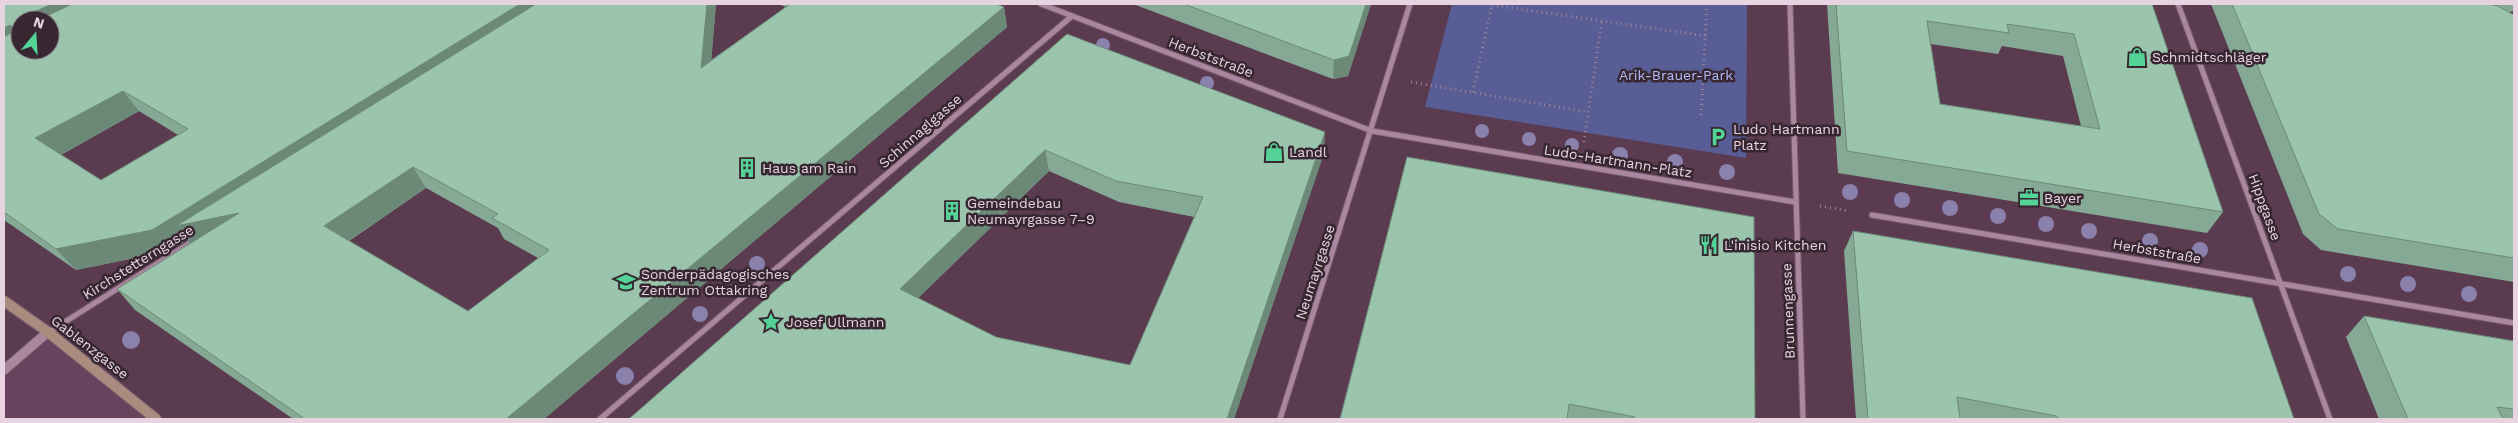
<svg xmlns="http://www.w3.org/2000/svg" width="2518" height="423" font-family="'Work Sans',sans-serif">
<rect width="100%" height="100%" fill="#5a3b50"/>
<!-- built -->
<path fill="#69435d" d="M 48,332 L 164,419 L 4,419 L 4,370 Z"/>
<!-- green -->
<path fill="#585d96" d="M 1452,4 L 1747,4 L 1746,158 L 1425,107 Z"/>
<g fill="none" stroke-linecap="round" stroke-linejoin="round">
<!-- minor casing -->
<g stroke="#755a6d" stroke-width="7">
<path id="minor" d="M 1041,4 L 1372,131 L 1795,202
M 1790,4 L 1803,419
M 2178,4 L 2330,419
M 1872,215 L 2514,323
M 49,332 L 196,239
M 600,419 L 1072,16
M 1280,419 L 1410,4"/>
</g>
<!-- tertiary casing -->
<g stroke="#755a6d" stroke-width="11">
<path id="tertiary" d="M 4,370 L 48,332"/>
</g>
<!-- secondary casing -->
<g stroke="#755a6d" stroke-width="12">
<path id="secondary" d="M 4,301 L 48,332 L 156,419"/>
</g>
<!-- path -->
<path stroke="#9e8495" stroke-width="3" stroke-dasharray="1 4" stroke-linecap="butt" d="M 1492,5 L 1706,36
M 1411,82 L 1588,112
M 1473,92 L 1492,4
M 1701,115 L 1707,4
M 1584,142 L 1602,19
M 1820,206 L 1849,211"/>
<!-- minor -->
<use href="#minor" stroke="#ab879f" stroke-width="5"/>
<!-- tertiary -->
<use href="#tertiary" stroke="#ab879f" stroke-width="9"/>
<!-- secondary -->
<use href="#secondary" stroke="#aa8c7f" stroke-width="10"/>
</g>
<!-- trees -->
<g fill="#8a81ac">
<circle cx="1103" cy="45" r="7"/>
<circle cx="1207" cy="83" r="7"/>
<circle cx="1482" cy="131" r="7"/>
<circle cx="1529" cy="139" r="7"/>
<circle cx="1572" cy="145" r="7"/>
<circle cx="1620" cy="155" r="8"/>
<circle cx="1675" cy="162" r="8"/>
<circle cx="1727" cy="172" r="8"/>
<circle cx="1850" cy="192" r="8"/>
<circle cx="1902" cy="200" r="8"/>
<circle cx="1950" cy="208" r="8"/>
<circle cx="1998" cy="216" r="8"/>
<circle cx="2046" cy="224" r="8"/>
<circle cx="2089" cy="231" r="8"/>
<circle cx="2150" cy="241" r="8"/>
<circle cx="2200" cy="250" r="8"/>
<circle cx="757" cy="264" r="8"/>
<circle cx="2348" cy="274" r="8"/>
<circle cx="2408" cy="284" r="8"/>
<circle cx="2469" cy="294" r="8"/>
<circle cx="700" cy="314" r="8"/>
<circle cx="131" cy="340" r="9"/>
<circle cx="625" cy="376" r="9"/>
</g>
<!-- wall -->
<path fill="#85a994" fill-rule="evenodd" d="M 4,4 L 716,4 L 711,60 L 786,7 L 778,4 L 996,4 L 1004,7 L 1007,27 L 544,419 L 293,419 L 135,310 L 117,289 L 190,244 L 187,240 L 169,251 L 76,270 L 4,220 ZM 139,111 L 178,135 L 101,180 L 61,155 ZM 426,188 L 498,228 L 504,239 L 538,258 L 468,311 L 349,241 Z
M 1133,4 L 1371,4 L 1348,76 L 1333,79 Z
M 1827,4 L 2152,4 L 2223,212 L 2207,233 L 1838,173 ZM 1931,44 L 1998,54 L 2002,46 L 2063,56 L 2081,126 L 1940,104 Z
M 2211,4 L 2514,4 L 2514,11 L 2509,12 L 2514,15 L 2514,282 L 2321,250 L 2303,234 Z
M 1067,34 L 1324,153 L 1234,419 L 629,419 ZM 1049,171 L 1119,202 L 1194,217 L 1130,365 L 996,337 L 918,298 Z
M 1407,157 L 1755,419 L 1340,419 Z
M 1853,231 L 2294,419 L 1856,419 L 1844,251 Z
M 2364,316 L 2514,341 L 2514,419 L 2379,419 L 2346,337 Z"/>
<!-- shaded-wall -->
<path fill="#6c8978" d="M 52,4 L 110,4 L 50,20 L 30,20 L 32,13 Z
M 520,4 L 562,4 L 239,213 L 193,247 L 187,240 L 169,251 L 76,270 L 56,249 Z
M 707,4 L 716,4 L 709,89 L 701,68 Z
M 1366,4 L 1371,4 L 1348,76 L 1333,79 L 1334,60 Z
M 1004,7 L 1007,27 L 544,419 L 506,419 Z
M 10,25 L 20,37 L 4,56 L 4,28 Z
M 123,91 L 139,111 L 53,159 L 35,138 Z
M 1325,132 L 1324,153 L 1234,419 L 1227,419 Z
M 1045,150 L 1049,171 L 906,310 L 900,289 Z
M 413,167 L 426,188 L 339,247 L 324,226 Z"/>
<!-- building -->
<path fill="#9bc4ac" stroke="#6c8978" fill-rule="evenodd" d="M 4,4 L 52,4 L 32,13 L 30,20 L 31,20 L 20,20 L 20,50 L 50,50 L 50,20 L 38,20 L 72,4 L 520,4 L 152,230 L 56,249 L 4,212 L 4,37 L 11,33 L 14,29 L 10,25 L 4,28 ZM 123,91 L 188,129 L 101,180 L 35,138 Z
M 536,4 L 707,4 L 701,68 L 790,4 L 996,4 L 1004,7 L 506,419 L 305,419 L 117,289 L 239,213 L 176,226 ZM 413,167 L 498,214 L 492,218 L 549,250 L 468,311 L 324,226 Z
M 1184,4 L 1366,4 L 1349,56 L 1334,60 Z
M 1836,4 L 2152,4 L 2223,212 L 1847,151 ZM 1927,21 L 2009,33 L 2007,24 L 2074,34 L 2100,129 L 1940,104 Z
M 2232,4 L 2489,4 L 2498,6 L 2514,15 L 2514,258 L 2338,229 L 2319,214 Z
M 1067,34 L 1325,132 L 1227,419 L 629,419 ZM 1045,150 L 1116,181 L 1203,197 L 1130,365 L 996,337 L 900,289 Z
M 1407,157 L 1754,217 L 1755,419 L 1635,419 L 1635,417 L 1569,404 L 1567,419 L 1340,419 Z
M 1853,231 L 2252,298 L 2294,419 L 2060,419 L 2056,416 L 1957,397 L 1960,419 L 1868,419 Z
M 2364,316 L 2514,341 L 2514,409 L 2497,407 L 2503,419 L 2408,419 Z"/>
<!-- icons -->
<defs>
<g id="shop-bare" transform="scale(1.5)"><path d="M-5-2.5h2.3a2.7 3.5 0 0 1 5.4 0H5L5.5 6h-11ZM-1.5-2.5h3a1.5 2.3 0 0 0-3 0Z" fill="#54d396" stroke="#362731" stroke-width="2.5" paint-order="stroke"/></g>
<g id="parking-bare" transform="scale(1.5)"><path d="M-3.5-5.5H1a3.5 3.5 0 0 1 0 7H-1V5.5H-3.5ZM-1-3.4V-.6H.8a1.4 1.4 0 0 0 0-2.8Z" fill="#54d396" stroke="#362731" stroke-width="2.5" paint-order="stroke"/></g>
<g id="building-bare" transform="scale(1.5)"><path d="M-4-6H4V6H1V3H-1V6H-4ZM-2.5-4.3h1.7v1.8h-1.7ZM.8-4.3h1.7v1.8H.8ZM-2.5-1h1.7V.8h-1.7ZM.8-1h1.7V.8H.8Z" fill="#54d396" stroke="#362731" stroke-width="2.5" paint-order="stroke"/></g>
<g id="office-bare" transform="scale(1.5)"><path d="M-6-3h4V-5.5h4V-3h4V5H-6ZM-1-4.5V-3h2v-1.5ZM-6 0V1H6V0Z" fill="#54d396" stroke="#362731" stroke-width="2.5" paint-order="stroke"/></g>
<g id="restaurant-bare" transform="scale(1.5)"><path d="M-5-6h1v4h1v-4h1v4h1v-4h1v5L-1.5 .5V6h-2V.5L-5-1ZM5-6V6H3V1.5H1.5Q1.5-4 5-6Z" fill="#54d396" stroke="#362731" stroke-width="2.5" paint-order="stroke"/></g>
<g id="school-bare" transform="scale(1.5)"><path d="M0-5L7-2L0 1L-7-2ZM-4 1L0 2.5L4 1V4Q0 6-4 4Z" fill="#54d396" stroke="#362731" stroke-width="2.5" paint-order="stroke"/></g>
<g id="sight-bare" transform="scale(1.5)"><path d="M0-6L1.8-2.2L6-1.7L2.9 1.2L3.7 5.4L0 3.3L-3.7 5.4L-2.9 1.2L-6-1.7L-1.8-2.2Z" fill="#54d396" stroke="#362731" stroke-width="2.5" paint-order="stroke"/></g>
</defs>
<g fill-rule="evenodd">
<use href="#shop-bare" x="2137" y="57"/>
<use href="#parking-bare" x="1718" y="137"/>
<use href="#shop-bare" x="1274" y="152"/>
<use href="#building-bare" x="747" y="168"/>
<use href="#office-bare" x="2029" y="198"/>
<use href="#building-bare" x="952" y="211"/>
<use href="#restaurant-bare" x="1709" y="245"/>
<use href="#school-bare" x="626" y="282"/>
<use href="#sight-bare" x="771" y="322"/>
</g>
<g text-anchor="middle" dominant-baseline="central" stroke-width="5" stroke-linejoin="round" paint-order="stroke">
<!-- street labels -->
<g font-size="14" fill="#e8d4e1" stroke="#362731">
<text transform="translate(1211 57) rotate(21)">Herbststraße</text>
<text transform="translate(920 131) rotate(-41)">Schinnaglgasse</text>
<text transform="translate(1618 161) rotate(9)">Ludo-Hartmann-Platz</text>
<text transform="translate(2265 207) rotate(70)">Hippgasse</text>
<text transform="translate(2157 251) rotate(10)">Herbststraße</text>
<text transform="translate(138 262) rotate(-32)">Kirchstetterngasse</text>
<text transform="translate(1315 272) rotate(-72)">Neumayrgasse</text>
<text transform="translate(1788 311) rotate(-92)">Brunnengasse</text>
<text transform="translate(90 347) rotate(38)">Gablenzgasse</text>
</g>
<!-- poi labels -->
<g font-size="14" fill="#e8d4e1" stroke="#362731" text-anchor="start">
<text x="2152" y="57">Schmidtschläger</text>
<text x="1733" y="129">Ludo Hartmann<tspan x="1733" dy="16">Platz</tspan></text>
<text x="1289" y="152">Landl</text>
<text x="762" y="168">Haus am Rain</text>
<text x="2044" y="198">Bayer</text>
<text x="967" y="203">Gemeindebau<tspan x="967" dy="16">Neumayrgasse 7–9</tspan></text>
<text x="1724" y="245">L'inisio Kitchen</text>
<text x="641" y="274">Sonderpädagogisches<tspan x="641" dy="16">Zentrum Ottakring</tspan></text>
<text x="786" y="322">Josef Ullmann</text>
</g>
<!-- park labels -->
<g font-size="14" fill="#b2baf8" stroke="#362731">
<text x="1676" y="75">Arik-Brauer-Park</text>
</g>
</g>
<!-- border -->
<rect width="2518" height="423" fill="none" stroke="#e8d4e1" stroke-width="10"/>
<!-- north arrow -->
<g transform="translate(35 35) rotate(18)"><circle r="24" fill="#362731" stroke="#7d6c77"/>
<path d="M0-4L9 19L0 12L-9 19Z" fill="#54d396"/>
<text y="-8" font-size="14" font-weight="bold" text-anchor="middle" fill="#e8d4e1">N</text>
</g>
</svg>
